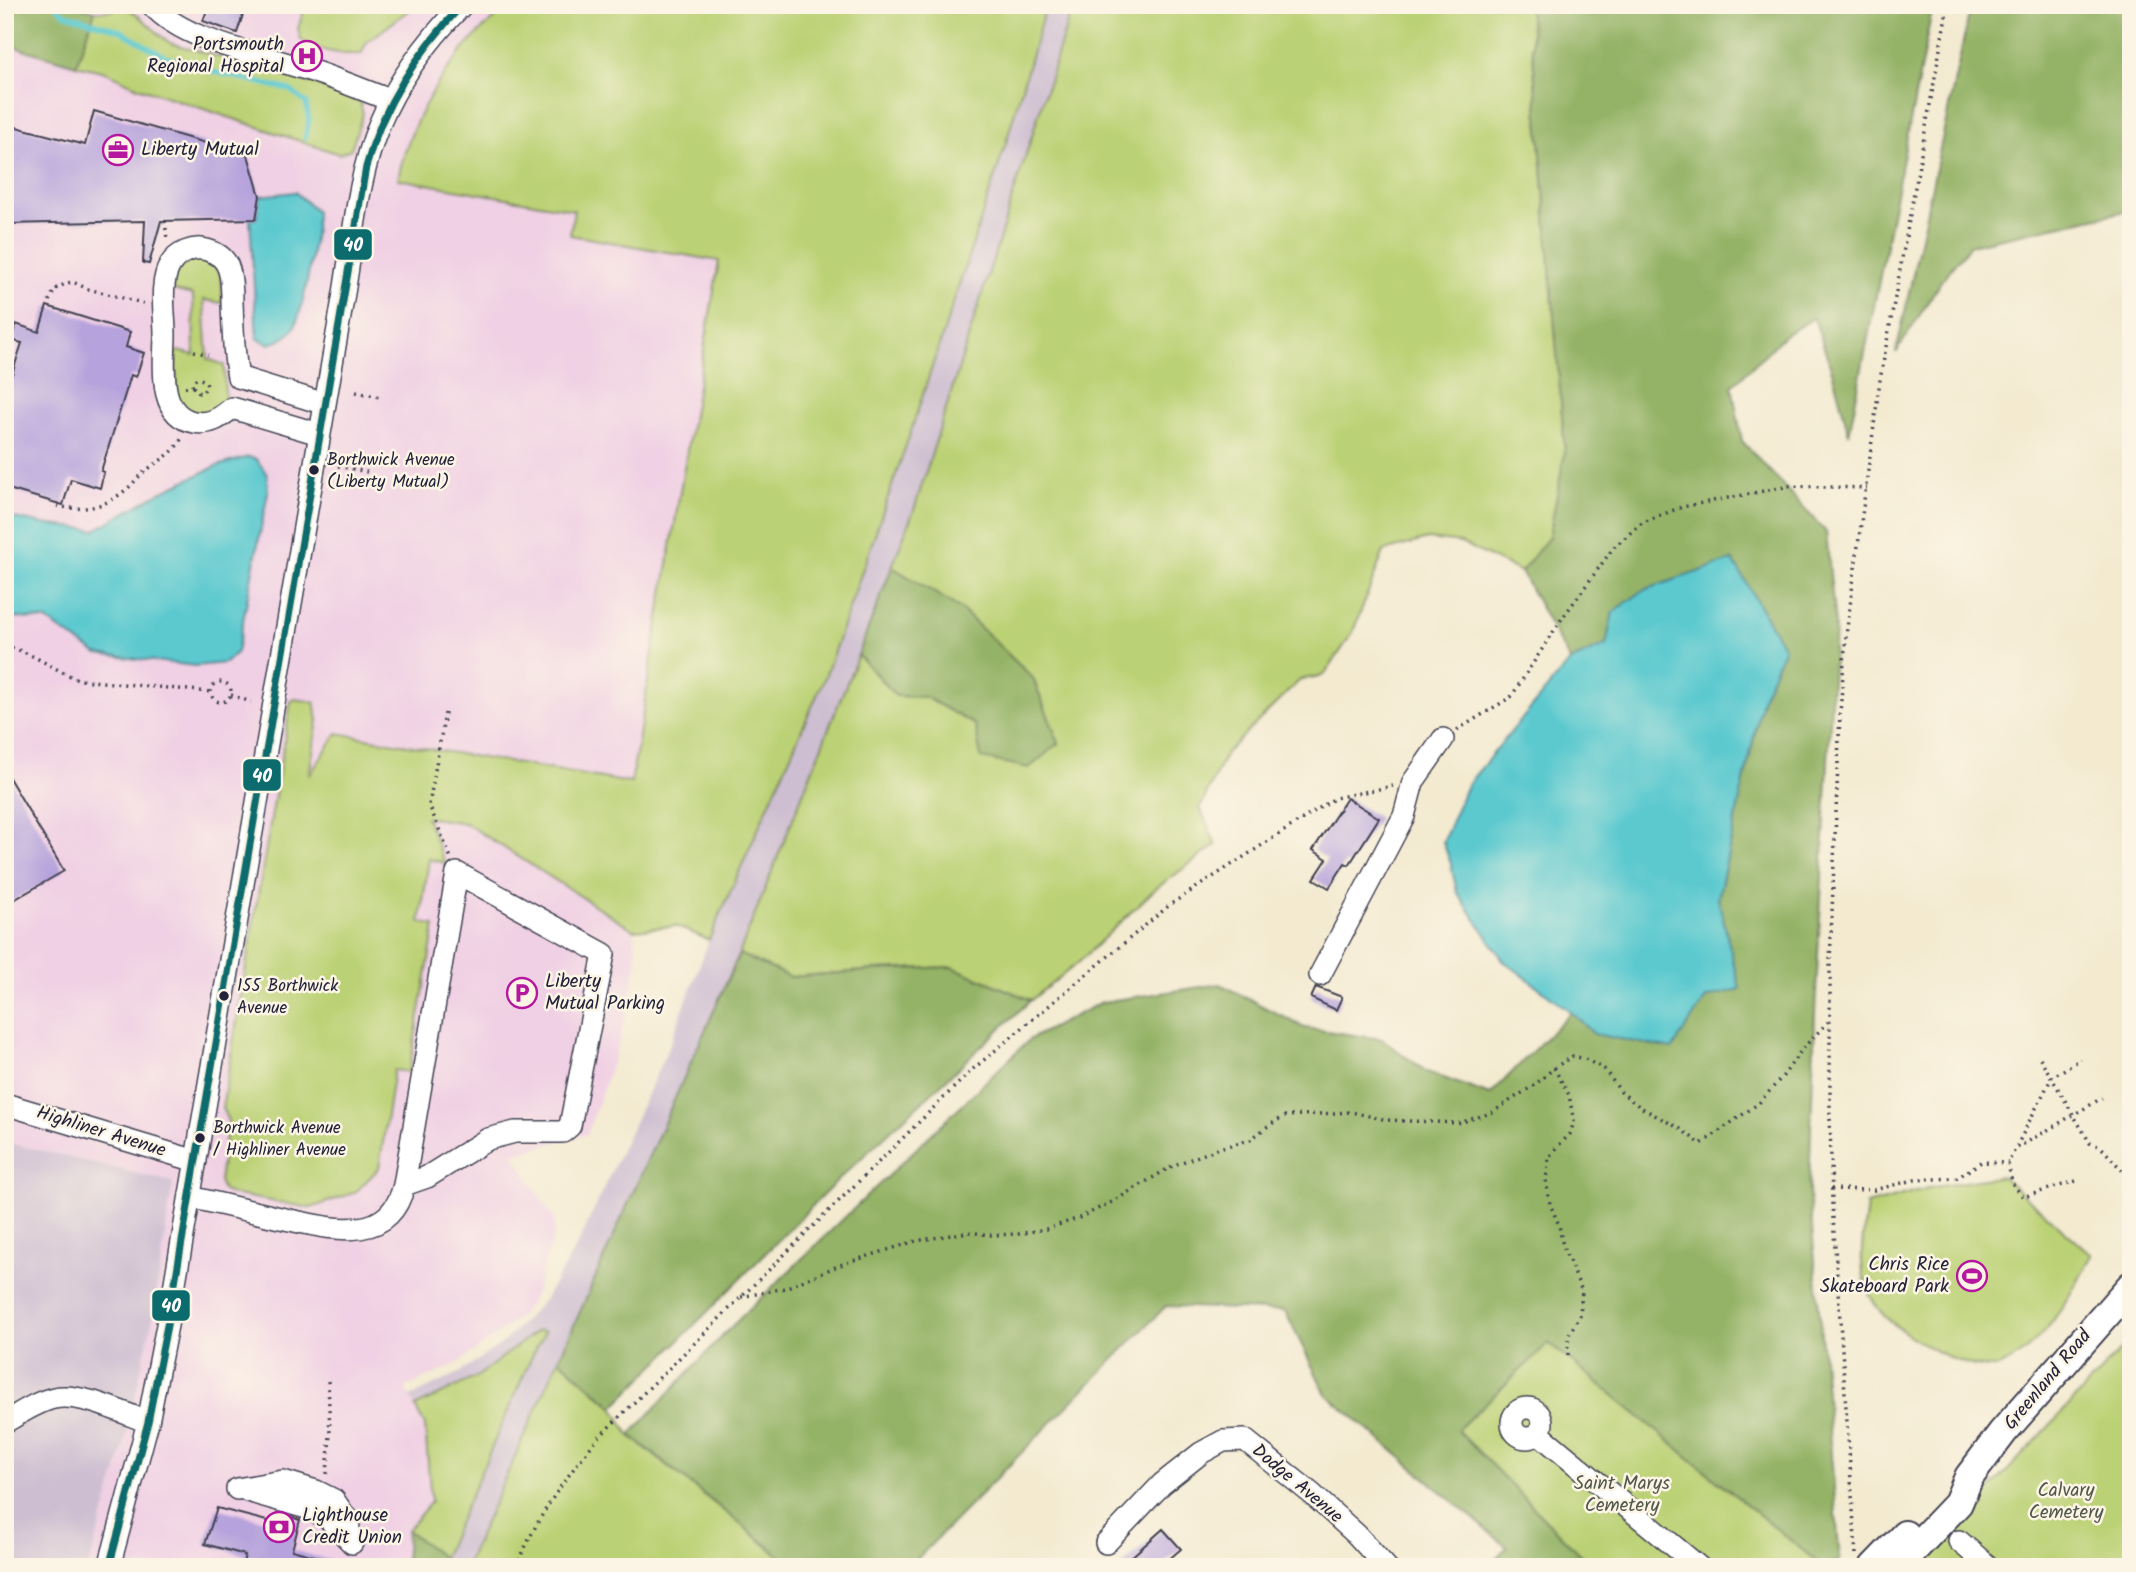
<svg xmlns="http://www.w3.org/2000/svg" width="2136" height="1572" font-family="Kalam,sans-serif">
<rect width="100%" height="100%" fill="#fcf5e5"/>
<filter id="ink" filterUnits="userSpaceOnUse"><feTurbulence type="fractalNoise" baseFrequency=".0143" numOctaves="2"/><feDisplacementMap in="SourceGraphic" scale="14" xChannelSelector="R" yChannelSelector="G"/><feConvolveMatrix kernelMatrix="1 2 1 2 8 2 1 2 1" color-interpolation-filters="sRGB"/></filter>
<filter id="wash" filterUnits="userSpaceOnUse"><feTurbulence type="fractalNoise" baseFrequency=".00686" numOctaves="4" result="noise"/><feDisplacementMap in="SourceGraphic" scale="28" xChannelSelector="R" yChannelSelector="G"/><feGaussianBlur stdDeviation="1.57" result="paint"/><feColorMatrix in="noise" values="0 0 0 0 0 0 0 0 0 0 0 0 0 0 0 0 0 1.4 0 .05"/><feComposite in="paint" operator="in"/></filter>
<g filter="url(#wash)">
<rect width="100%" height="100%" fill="#f3ead0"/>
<!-- built -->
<path fill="#f0d0e4" d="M 74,5 L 510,5 L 464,48 L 445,72 L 429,99 L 403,157 L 398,179 L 574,210 L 570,235 L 719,261 L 631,783 L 337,733 L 402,814 L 465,823 L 634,930 L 637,964 L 619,1043 L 587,1134 L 513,1154 L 554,1219 L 555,1231 L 536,1291 L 527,1308 L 516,1320 L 458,1363 L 405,1388 L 425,1425 L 431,1502 L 407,1530 L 405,1567 L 88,1567 L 123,1450 L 173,1182 L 5,1142 L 5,44 L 106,72 L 138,87 L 360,101 L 325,87 L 170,43 L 149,28 L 136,12 L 124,6 L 109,11 L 95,11 Z"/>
<!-- industrial -->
<path fill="#cebed1" d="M 1046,5 L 1073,5 L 915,507 L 858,655 L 739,954 L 465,1567 L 439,1567 L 533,1354 L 545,1332 L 537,1330 L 478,1376 L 415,1407 L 410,1397 L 461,1372 L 505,1341 L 545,1299 L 580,1240 L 670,1044 L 709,940 L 825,677 L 909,437 L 1005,146 Z
M 5,1142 L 173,1182 L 153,1317 L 123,1450 L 88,1567 L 5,1567 Z"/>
<!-- green -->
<path fill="#bbd174" stroke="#6e7a58" stroke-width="2" d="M 309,5 L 416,5 L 367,42 L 361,54 C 341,55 318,51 301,40 L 298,29 L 305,6 Z
M 510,5 L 1046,5 L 1005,146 L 909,437 L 825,677 L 709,940 L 676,926 L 634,930 L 465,823 L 426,817 L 445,863 L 429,859 L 420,922 L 435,926 L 409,1072 L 394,1070 L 379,1168 L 356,1192 L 311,1208 L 231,1194 L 223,1191 L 219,1181 L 228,1121 L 222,1108 L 291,701 L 295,699 L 314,702 L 318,720 L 309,776 L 337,733 L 631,783 L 719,261 L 570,235 L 574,210 L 398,179 C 412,110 455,48 510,5 Z
M 1073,5 L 1529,5 L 1565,453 L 1549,537 L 1521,572 L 1461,543 L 1428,539 L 1384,551 L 1352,634 L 1324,675 L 1300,680 L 1226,753 L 1200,808 L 1216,845 L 1154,890 L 1079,962 L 1031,1000 L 952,967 L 876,970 L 789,977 L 739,954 L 858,655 L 896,696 L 925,697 L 975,725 L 1059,743 L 1032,678 L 961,609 L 892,567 L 915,507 Z
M 124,6 C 140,14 154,31 170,43 L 325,87 L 360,102 L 363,114 L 351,149 L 339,154 L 138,87 L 106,72 L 76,65 L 95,11 L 109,11 Z
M 204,259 C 225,271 222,281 222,303 L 204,300 L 208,359 L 224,365 L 225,401 L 215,413 L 191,414 L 177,398 L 175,353 L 178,351 L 194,355 L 193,295 L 176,291 L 172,287 C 178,266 182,260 204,259 Z
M 2002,1176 L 2092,1255 C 2070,1295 2046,1344 2003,1365 C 1974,1379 1899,1334 1881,1312 C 1876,1306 1870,1296 1867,1289 C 1857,1260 1864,1234 1867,1205 L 1928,1188 Z
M 538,1330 L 545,1332 L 533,1354 L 443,1558 L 407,1530 L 431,1502 L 425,1425 L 415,1407 L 478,1376 Z
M 2131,1339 L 2131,1567 L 1917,1567 Z
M 1549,1343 L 1822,1566 L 1592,1567 L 1457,1430 Z
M 559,1359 L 613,1407 L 630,1436 L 794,1567 L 465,1567 Z"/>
<!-- forest -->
<path fill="#94b366" stroke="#5b6a50" stroke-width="2" d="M 5,5 L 74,5 L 95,11 L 76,65 L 5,44 Z
M 1529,5 L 1933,5 L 1849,434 L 1833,374 L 1814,318 L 1785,335 L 1732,386 L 1742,441 L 1826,532 L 1835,625 L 1815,1013 L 1809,1191 L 1840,1561 L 1822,1566 L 1549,1343 L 1457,1430 L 1592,1567 L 1487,1567 L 1507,1547 L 1326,1394 L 1285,1311 L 1166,1306 L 909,1567 L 794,1567 L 630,1435 L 730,1328 L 1030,1039 L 1102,1002 L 1220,984 L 1305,1028 L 1382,1039 L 1427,1072 L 1490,1095 L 1571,1012 L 1595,1034 L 1672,1049 L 1706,998 L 1740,989 L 1718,899 L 1763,696 L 1784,648 L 1732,560 L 1613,612 L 1606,645 L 1570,661 L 1521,572 L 1549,537 L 1565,453 Z
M 1971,5 L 2131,5 L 2131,210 L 1970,245 L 1941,281 L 1896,353 Z
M 892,567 L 961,609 L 1033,678 L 1059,743 L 1029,768 L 981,758 L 975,725 L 925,697 L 896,696 L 858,655 Z
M 739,954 L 790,977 L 876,970 L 952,967 L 1031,1000 L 840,1178 L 613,1407 L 559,1359 Z
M 407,1530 L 443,1558 L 439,1567 L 405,1567 Z"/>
<!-- water -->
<path fill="#5bc9cf" stroke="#3e7685" stroke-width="2" d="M 295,192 L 316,211 C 316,234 304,314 292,331 C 286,339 278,341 269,344 L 257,338 L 250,219 L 256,219 L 260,196 Z
M 248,457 L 256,459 L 267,474 L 268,492 L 237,652 L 225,663 L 195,666 L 97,654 L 46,620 L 5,617 L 5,516 L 43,524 L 95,530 L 161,492 L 217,466 Z
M 1733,560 L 1784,648 L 1763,696 L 1718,898 L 1740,989 L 1706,998 L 1672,1049 L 1594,1034 L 1571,1012 L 1504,961 L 1457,892 L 1451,864 L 1443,842 L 1467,785 L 1570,661 L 1606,645 L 1613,612 L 1644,590 Z"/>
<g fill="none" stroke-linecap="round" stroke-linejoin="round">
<!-- stream -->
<path stroke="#5bc9cf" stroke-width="5" d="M 56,5 L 63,13 L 119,30 L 164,56 L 214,72 L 290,90 L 306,103 L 309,120 L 305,138"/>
</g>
<g id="blocks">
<!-- building -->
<path fill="#b6a2dc" d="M 209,5 L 246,5 L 237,33 L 203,21 Z
M 94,111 L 248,155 L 260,196 L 256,219 L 161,221 L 149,264 L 143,263 L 145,221 L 5,224 L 5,124 L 85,145 Z
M 47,306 L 130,332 L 126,347 L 144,353 L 136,377 L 131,375 L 101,471 L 104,472 L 100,488 L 71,479 L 63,505 L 5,488 L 5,396 L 22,343 L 11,340 L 16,324 L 39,332 Z
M 5,771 L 64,871 L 5,905 Z
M 1347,798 L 1379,818 L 1349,865 L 1345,863 L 1329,888 L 1314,879 L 1327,859 L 1313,850 Z
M 1316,987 L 1342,997 L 1336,1010 L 1311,998 Z
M 217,1508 L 282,1525 L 284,1515 L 300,1520 L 292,1550 L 336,1562 L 336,1567 L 242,1567 L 245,1555 L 205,1544 Z
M 1163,1529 L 1181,1549 L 1160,1567 L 1120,1567 Z"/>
</g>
</g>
<g filter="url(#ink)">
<use href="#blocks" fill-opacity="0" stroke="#414051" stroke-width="2"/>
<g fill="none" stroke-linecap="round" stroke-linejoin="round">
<!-- minor casing -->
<g stroke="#414051" stroke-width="24">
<path id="minor" d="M 152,5 C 184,42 264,55 309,70 C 337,79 363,90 390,100
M 319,434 L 232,408 C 220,418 210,425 194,422 C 156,415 165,362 165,334 C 165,314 159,283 170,265 C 177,253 193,246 207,250 C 218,253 226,259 229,270 C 232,280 232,292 232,302 C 233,327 233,352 238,377 L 325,404
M 1320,975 L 1404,816 L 1413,782 L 1443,739
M 5,1104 L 196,1161
M 190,1197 C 220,1204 250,1211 280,1218 C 326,1227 389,1248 404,1185 L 457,873 L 604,954 L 570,1126 L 563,1132 L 515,1132 L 488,1139 L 427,1177 L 404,1185
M1512 1423a15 15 0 1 1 30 0a15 15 0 1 1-30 0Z
M 5,1422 C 21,1413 36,1402 54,1398 C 79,1392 123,1413 148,1422
M 1538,1433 L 1699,1567
M 237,1489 L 283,1481 L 316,1491 L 334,1500 L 347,1519 L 352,1543
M 247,1491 L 310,1509 L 328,1518 L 351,1542
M 1959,1541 L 1989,1567
M 1106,1543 L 1162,1484 L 1201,1453 L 1223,1441 L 1245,1440 L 1312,1494 L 1357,1535 L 1386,1567
M 109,1567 L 148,1422 L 172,1300 L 343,299 C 353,242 357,179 379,125 C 398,79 428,40 462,5"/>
</g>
<!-- major casing -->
<g stroke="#414051" stroke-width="32">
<path id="major" d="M 1874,1567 L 1905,1535
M 1897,1567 L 1958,1503 L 1969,1477 L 2003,1432 L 2131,1286"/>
</g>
<!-- path -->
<path stroke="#414051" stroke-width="3.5" stroke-dasharray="2 5" stroke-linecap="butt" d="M 165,221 L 167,239
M 49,301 L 55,289 L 67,283 L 73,282 L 88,289 L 146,304
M 194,351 L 208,355
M 185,387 L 192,386 L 193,381 L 198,378 L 205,381 L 207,385 L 203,392 L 199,393 L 192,386
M 356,392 L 380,397
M 338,466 L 367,472
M 57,506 C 85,512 106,507 128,488 C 135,482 140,474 148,469 C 164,457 173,455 183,436
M 5,646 C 32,652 54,670 80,680 L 211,692
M211 692a10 10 0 1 1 20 0a10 10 0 1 1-20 0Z
M 231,695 L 251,702
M 445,713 L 429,805 L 451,858
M 1457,730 L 1511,697 L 1561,620 L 1614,547 L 1643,522 L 1682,507 L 1789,486 L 1867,488
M 2040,1058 L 2090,1143 L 2101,1147 L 2131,1180
M 1554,1068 L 1569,1095 L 1574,1122 L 1570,1134 L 1557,1147 L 1549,1157 L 1546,1180 L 1550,1204 L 1559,1225 L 1563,1247 L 1582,1291 L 1580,1315 L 1568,1336 L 1568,1357
M 2017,1148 L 2102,1098
M 2076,1181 L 2023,1197 L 2012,1183 L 2008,1163 L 2052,1077 L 2081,1059
M 1831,1189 L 1874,1190 L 1914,1180 L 1957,1178 L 1981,1162 L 2008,1163
M 741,1297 L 785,1288 L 840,1265 L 916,1241 L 968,1232 L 991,1235 L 1018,1234 L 1046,1229 L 1079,1218 L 1112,1202 L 1174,1165 L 1226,1146 L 1250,1140 L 1268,1126 L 1285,1116 L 1351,1112 L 1387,1120 L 1459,1123 L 1491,1113 L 1536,1084 L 1554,1068 L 1573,1056 L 1585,1059 L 1604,1069 L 1621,1092 L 1640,1107 L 1679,1128 L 1701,1144 L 1759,1103 L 1783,1076 L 1803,1048 L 1828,1022
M 327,1474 L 330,1435 L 328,1380
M 1856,1554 L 1832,1203 L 1830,1118 L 1830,962 L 1840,713 L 1846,636 L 1880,380 L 1948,5
M 517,1567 C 536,1517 564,1480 597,1439 L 973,1069 L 1171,904 L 1335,798 L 1393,786"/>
<!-- minor -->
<use href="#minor" stroke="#fff" stroke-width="21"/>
<!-- major -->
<use href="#major" stroke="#fff" stroke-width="28"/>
<!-- bus-1 casing -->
<g stroke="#fcf5e5" stroke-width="12">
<path id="bus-1" d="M 109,1567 L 148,1422 L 172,1300 L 366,167 C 383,104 417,53 462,5"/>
</g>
<!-- bus-1 -->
<use href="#bus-1" stroke="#0c6b6d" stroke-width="7"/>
</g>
</g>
<!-- icons -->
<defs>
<g id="hospital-ring" transform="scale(1.575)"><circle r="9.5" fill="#fcf5e5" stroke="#b5179e" stroke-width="1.5"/><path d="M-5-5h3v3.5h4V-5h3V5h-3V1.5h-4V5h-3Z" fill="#b5179e"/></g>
<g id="office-ring" transform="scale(1.575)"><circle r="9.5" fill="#fcf5e5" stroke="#b5179e" stroke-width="1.5"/><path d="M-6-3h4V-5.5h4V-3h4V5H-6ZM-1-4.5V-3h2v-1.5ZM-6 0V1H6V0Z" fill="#b5179e"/></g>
<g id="parking-ring" transform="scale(1.575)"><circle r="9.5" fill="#fcf5e5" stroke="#b5179e" stroke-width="1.5"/><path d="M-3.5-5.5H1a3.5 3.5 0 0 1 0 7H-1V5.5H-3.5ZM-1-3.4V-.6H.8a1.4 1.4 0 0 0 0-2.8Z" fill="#b5179e"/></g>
<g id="stadium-ring" transform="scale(1.575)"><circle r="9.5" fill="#fcf5e5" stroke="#b5179e" stroke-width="1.5"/><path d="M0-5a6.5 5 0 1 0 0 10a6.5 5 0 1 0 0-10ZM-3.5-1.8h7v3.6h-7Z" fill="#b5179e"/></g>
<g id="bank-ring" transform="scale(1.575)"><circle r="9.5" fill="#fcf5e5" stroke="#b5179e" stroke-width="1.5"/><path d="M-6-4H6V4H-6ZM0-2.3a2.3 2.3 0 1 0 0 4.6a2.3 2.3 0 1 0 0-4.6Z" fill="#b5179e"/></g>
</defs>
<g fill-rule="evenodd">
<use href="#hospital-ring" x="307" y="56"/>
<use href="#office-ring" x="118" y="150"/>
<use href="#parking-ring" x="522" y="993"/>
<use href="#stadium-ring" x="1972" y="1276"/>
<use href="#bank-ring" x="279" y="1527"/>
</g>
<!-- markers -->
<g fill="#22223b" stroke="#fcf5e5" stroke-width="2.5">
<circle cx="314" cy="470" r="6"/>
<circle cx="224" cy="996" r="6"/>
<circle cx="200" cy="1138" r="6"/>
</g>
<g text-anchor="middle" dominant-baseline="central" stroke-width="5" stroke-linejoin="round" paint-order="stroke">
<!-- bus labels -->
<g font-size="17" fill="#22223b" stroke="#fcf5e5" text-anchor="start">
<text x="327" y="460">Borthwick Avenue<tspan x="327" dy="22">(Liberty Mutual)</tspan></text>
<text x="237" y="986">155 Borthwick<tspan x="237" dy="22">Avenue</tspan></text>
<text x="213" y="1128">Borthwick Avenue<tspan x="213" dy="22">/ Highliner Avenue</tspan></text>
</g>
<!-- poi labels -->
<g font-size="19" fill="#22223b" stroke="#fcf5e5" text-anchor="start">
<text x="284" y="45" text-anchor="end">Portsmouth<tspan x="284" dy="22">Regional Hospital</tspan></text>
<text x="141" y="150">Liberty Mutual</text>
<text x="545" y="982">Liberty<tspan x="545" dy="22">Mutual Parking</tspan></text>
<text x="1949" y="1265" text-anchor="end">Chris Rice<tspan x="1949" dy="22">Skateboard Park</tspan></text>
<text x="302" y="1516">Lighthouse<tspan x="302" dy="22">Credit Union</tspan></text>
</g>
<!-- street labels -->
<g font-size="19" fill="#22223b" stroke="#fcf5e5">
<text transform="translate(101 1132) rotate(17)">Highliner Avenue</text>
<text transform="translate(2048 1380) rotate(-50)">Greenland Road</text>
<text transform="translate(1297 1484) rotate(40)">Dodge Avenue</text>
</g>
<!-- park labels -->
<g font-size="19" fill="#50574c" stroke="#fcf5e5">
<text x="1622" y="1484">Saint Marys<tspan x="1622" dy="22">Cemetery</tspan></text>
<text x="2066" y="1491">Calvary<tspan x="2066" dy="22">Cemetery</tspan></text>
</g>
</g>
<g stroke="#fcf5e5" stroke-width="2.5">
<rect x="333" y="228" width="40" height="33" rx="7" fill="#0c6b6d"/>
<rect x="242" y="758" width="40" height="34" rx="7" fill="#0c6b6d"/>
<rect x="151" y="1289" width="40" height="33" rx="7" fill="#0c6b6d"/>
</g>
<g font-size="19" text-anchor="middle" font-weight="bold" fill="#fff">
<text x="353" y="251">40</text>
<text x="262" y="782">40</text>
<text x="171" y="1312">40</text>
</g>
<!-- margin -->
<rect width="2136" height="1572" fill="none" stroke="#fcf5e5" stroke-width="28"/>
</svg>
